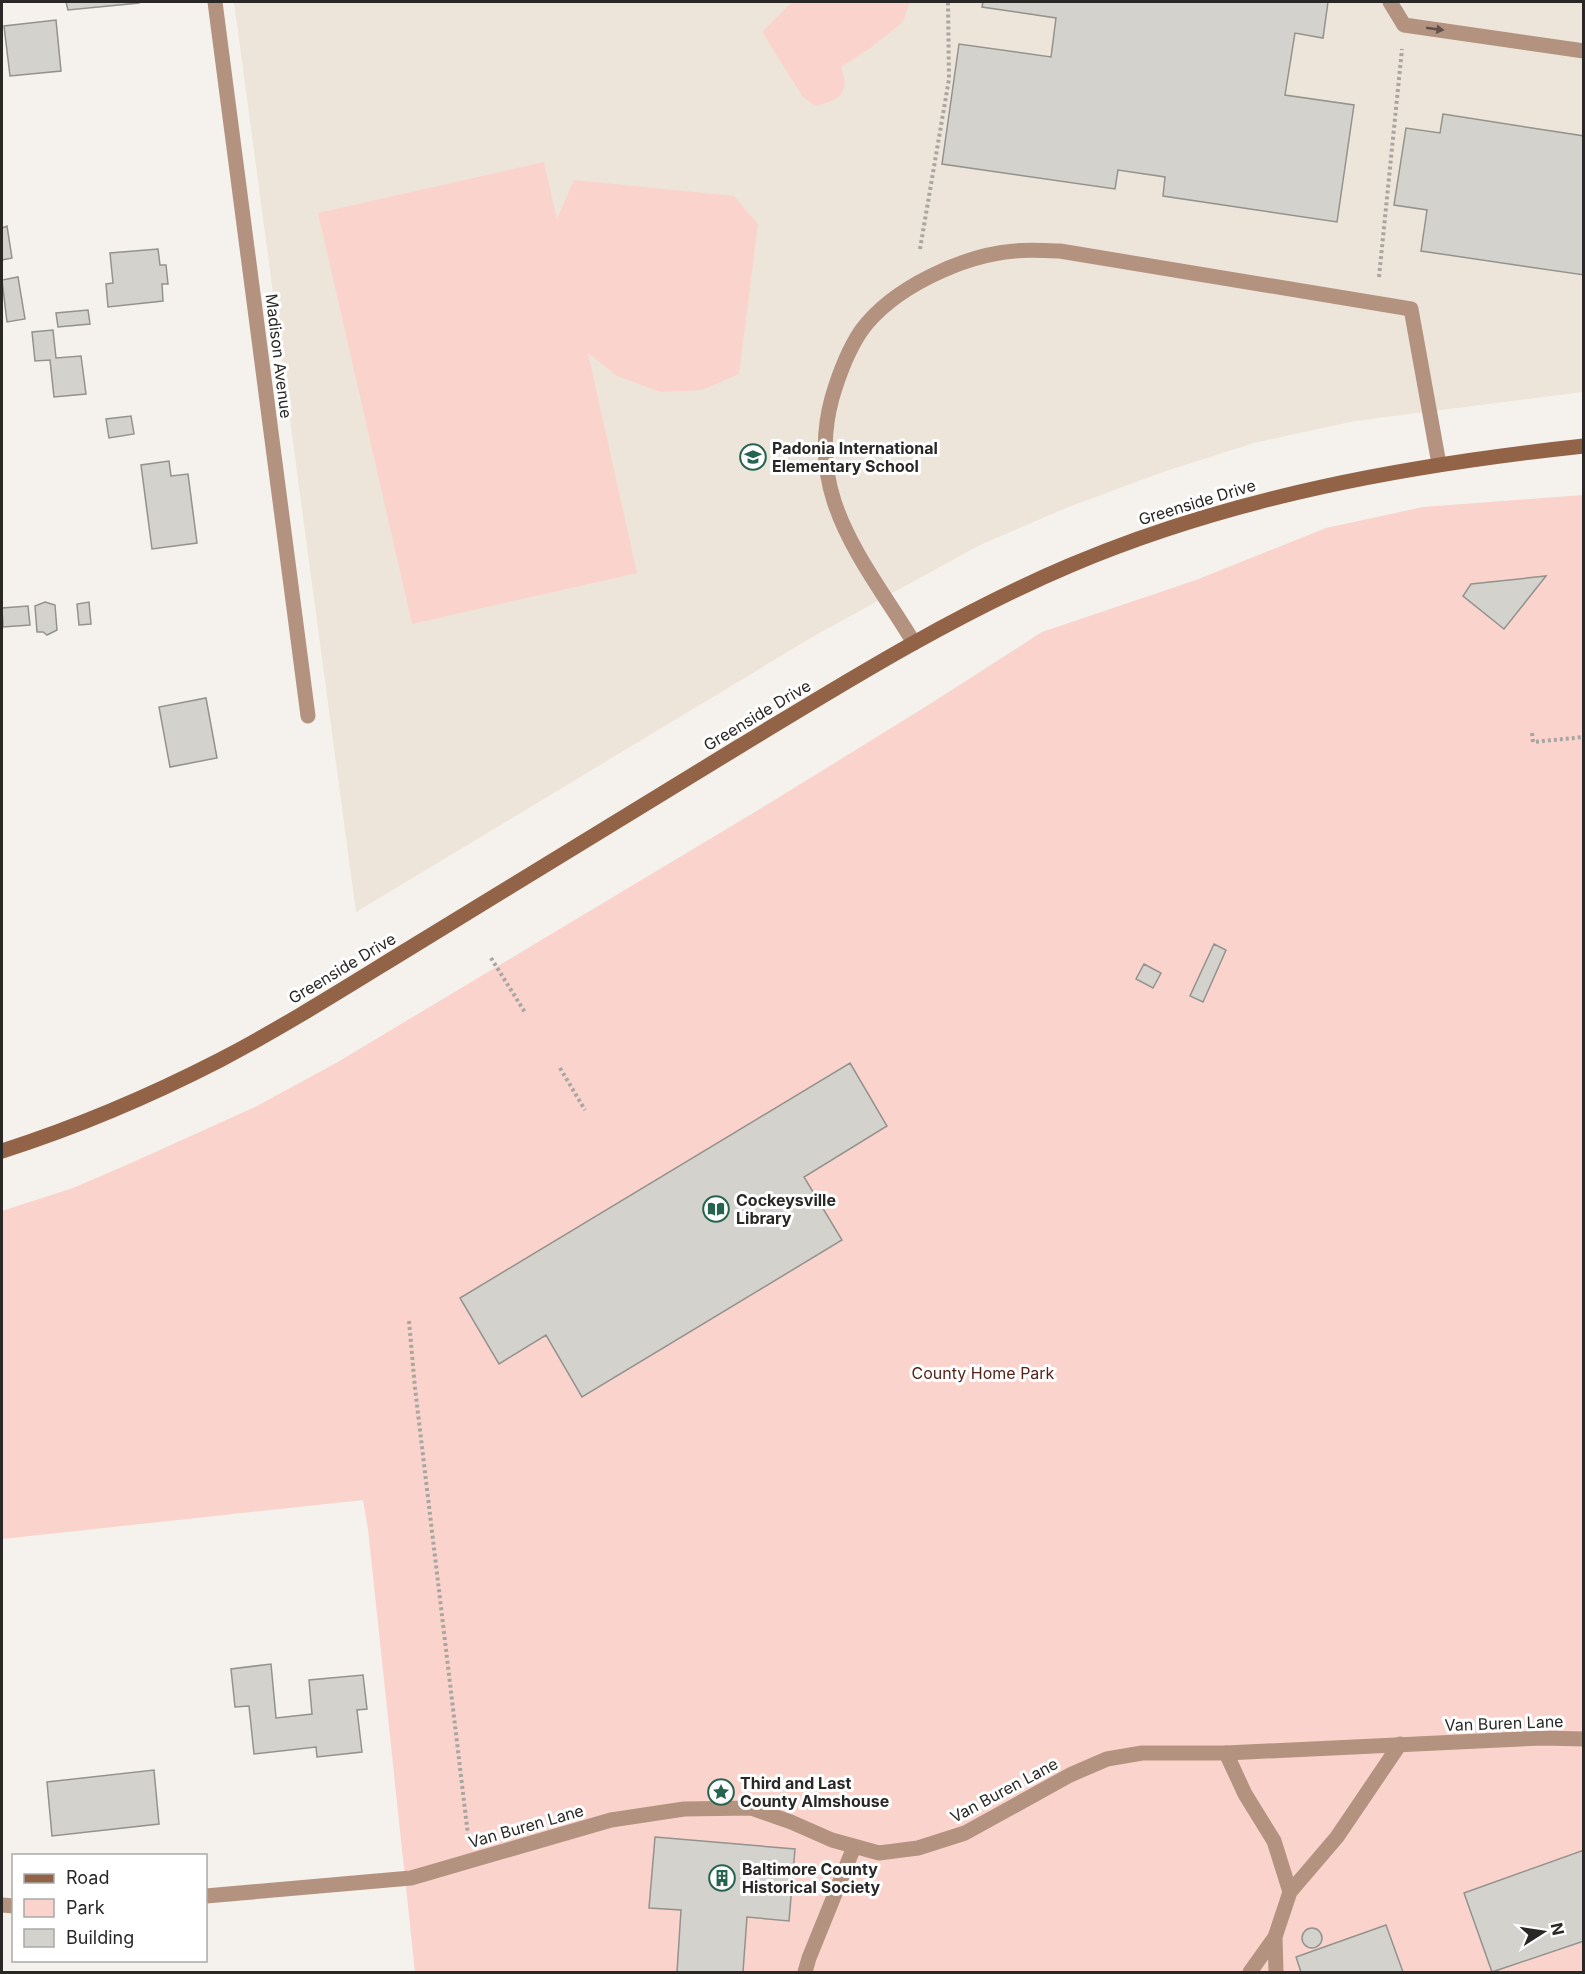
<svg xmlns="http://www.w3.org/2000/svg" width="1585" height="1974" font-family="Inter,sans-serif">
<rect width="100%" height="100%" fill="#f5f1ec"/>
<!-- built -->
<path fill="#eee5da" d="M 234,2 L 1583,2 L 1583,392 L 1355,421 L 1254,443 L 1166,471 L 1071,506 L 980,545 L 814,636 L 356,912 Z"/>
<!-- green -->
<path fill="#fad4cc" d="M 792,2 L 910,2 L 903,22 L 872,47 L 841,67 C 851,93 839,101 815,106 L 803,97 L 762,32 Z
M 544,162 L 557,219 L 574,180 L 734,196 L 758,224 L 739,374 L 702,390 L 661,392 L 617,376 L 588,353 L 637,573 L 412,624 L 318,213 Z
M 1583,495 L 1583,1972 L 415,1972 L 368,1529 L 363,1500 L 2,1539 L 2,1211 L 73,1188 L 131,1163 L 255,1107 L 336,1063 L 773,801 L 922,709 L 1042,632 L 1196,580 L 1326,528 L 1423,507 Z"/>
<!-- building -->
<path fill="#d4d2cd" stroke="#94928d" stroke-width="1.5" d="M 66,2 L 139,2 L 139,3 L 68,10 Z
M 983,2 L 1328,2 L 1323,38 L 1295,33 L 1285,95 L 1354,105 L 1337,222 L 1163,196 L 1165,177 L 1118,170 L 1115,189 L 942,164 L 959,44 L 1051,57 L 1056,18 L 982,7 Z
M 56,20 L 61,71 L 10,76 L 4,26 Z
M 1443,114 L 1584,136 L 1584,275 L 1421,251 L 1427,210 L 1394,205 L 1406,128 L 1440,133 Z
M 7,226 L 12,258 L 2,260 L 2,228 Z
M 158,249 L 160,265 L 166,265 L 168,284 L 162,284 L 163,301 L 108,307 L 106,284 L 113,283 L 110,253 Z
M 18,277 L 25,319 L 7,322 L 2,280 Z
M 88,310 L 90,324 L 58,327 L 56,313 Z
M 53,330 L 56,358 L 81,356 L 86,394 L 54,397 L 50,360 L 35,361 L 32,332 Z
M 131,416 L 134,434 L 109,438 L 106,419 Z
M 169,461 L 171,476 L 188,474 L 197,543 L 152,549 L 141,465 Z
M 1546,576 L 1504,629 L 1463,596 L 1471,584 Z
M 45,602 L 55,605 L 57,630 L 47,635 L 43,632 L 37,632 L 35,606 Z
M 89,602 L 91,624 L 79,625 L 77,604 Z
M 28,606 L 30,625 L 3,627 L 2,608 Z
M 206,698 L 217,758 L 170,767 L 159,707 Z
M 1214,944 L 1226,950 L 1203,1002 L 1190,996 Z
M 1144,964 L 1161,973 L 1153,988 L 1136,979 Z
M 850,1063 L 887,1126 L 804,1177 L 842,1240 L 582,1397 L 546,1335 L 499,1364 L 460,1298 Z
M 271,1664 L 276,1718 L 312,1714 L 309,1680 L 363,1675 L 367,1709 L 357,1710 L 362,1752 L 317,1757 L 316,1747 L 254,1754 L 249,1706 L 235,1707 L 231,1669 Z
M 154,1770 L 159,1824 L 52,1836 L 47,1782 Z
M 655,1837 L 795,1849 L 789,1921 L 747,1917 L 743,1972 L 677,1972 L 681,1910 L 649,1908 Z
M 1584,1850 L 1584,1941 L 1492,1972 L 1464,1893 Z
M 1386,1925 L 1403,1972 L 1301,1972 L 1296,1957 Z
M1302 1938a10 10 0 1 1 20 0a10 10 0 1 1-20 0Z"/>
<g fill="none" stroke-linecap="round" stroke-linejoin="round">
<!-- path -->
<path stroke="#a9a6a2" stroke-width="4" stroke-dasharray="3 3" stroke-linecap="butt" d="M 920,249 L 949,79 L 948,2
M 1379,277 L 1402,49
M 1532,733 L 1533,742 L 1584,737
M 491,958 L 526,1014
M 560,1068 L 585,1110
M 409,1321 L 415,1388 L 468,1835"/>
<!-- lane -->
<path stroke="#b3927f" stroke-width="15" d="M 1390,2 L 1404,25 L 1584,51
M 914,643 C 887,598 850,551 834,501 C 823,467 823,431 832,398 C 839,374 847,352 861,331 C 892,288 963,255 1015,251 C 1029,249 1045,251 1060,251 L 1411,309 L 1439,464
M 1226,1753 L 1245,1794 L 1274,1841 L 1290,1892
M 805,1972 L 809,1958 L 854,1847
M 1250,1972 L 1275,1937
M 1276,1972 L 1275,1937 L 1290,1892 L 1337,1837 L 1400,1744"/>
<!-- street -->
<path stroke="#b3927f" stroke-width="15" d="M 215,2 L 308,716
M 206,1896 L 411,1878 L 611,1820 L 684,1809 L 751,1808 L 791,1822 L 832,1840 L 879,1853 L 918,1848 L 965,1833 L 1070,1775 L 1107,1759 L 1142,1753 L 1226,1753 L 1542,1738 L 1584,1739
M 2,1905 L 14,1906"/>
<!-- secondary -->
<path stroke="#926347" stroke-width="15" d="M 2,1151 C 77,1127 150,1096 220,1060 C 285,1026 348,986 410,948 C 520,881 630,814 740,746 C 847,681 955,614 1071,565 C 1234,496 1408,465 1584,446"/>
</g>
<!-- one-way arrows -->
<defs><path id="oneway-solid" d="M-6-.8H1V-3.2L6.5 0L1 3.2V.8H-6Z" transform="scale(1.5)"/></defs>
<use fill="#60524a" href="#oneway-solid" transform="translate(1435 29) rotate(8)"/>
<!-- icons -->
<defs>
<g id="school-ring" transform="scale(1.35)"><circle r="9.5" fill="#fff" stroke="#27644f" stroke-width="1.5"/><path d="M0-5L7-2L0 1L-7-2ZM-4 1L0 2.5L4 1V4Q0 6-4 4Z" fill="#27644f"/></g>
<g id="library-ring" transform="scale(1.35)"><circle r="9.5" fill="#fff" stroke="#27644f" stroke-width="1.5"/><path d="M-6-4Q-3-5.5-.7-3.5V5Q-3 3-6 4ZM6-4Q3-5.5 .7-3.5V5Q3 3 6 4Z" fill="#27644f"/></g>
<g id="sight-ring" transform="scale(1.35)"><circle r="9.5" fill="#fff" stroke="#27644f" stroke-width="1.5"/><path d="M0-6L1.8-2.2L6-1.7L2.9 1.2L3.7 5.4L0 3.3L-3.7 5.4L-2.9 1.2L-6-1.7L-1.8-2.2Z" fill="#27644f"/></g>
<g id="building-ring" transform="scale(1.35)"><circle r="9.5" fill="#fff" stroke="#27644f" stroke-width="1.5"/><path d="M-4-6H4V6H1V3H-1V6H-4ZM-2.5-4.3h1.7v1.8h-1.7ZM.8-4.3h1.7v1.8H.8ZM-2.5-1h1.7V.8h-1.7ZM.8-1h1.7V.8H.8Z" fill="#27644f"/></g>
</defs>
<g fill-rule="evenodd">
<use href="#school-ring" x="753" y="457"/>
<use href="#library-ring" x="716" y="1209"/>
<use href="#sight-ring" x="721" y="1792"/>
<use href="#building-ring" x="722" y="1878"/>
</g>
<g text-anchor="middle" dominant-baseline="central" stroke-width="6" stroke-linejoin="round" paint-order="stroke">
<!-- street labels -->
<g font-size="16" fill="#292826" stroke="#fff">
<text transform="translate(279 356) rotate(83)">Madison Avenue</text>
<text transform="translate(1197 502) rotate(-17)">Greenside Drive</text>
<text transform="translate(757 715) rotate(-31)">Greenside Drive</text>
<text transform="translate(342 968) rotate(-31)">Greenside Drive</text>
<text transform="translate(1504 1723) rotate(-2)">Van Buren Lane</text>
<text transform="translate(1004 1790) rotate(-28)">Van Buren Lane</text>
<text transform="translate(526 1826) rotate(-16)">Van Buren Lane</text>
</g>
<!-- poi labels -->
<g font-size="16" font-weight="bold" fill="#292826" stroke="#fff" text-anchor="start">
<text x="772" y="448">Padonia International<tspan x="772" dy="18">Elementary School</tspan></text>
<text x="736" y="1200">Cockeysville<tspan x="736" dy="18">Library</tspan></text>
<text x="740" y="1783">Third and Last<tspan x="740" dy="18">County Almshouse</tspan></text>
<text x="742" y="1869">Baltimore County<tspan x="742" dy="18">Historical Society</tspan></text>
</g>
<!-- park labels -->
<g font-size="16" fill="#56231a" stroke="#fff">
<text x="983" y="1373">County Home Park</text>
</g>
</g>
<!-- border -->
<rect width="1585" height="1974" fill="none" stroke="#292826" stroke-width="6"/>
<!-- legend -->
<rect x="12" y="1854" width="195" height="108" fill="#ffffff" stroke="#a9a9a8" stroke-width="1.5"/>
<rect x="24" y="1874" width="30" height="9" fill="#926347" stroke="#a9a9a8" stroke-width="1.5"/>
<text x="66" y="1884" font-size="18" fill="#292826">Road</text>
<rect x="24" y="1899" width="30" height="18" fill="#fad4cc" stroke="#a9a9a8" stroke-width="1.5"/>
<text x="66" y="1914" font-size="18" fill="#292826">Park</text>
<rect x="24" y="1929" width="30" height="18" fill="#d4d2cd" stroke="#a9a9a8" stroke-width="1.5"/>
<text x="66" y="1944" font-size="18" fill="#292826">Building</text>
<!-- north arrow -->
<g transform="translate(1543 1932) rotate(78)" stroke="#ffffff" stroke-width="4.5" paint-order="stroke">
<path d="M0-4.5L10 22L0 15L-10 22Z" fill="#292826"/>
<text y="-9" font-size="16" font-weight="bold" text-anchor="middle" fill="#292826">N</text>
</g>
</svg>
